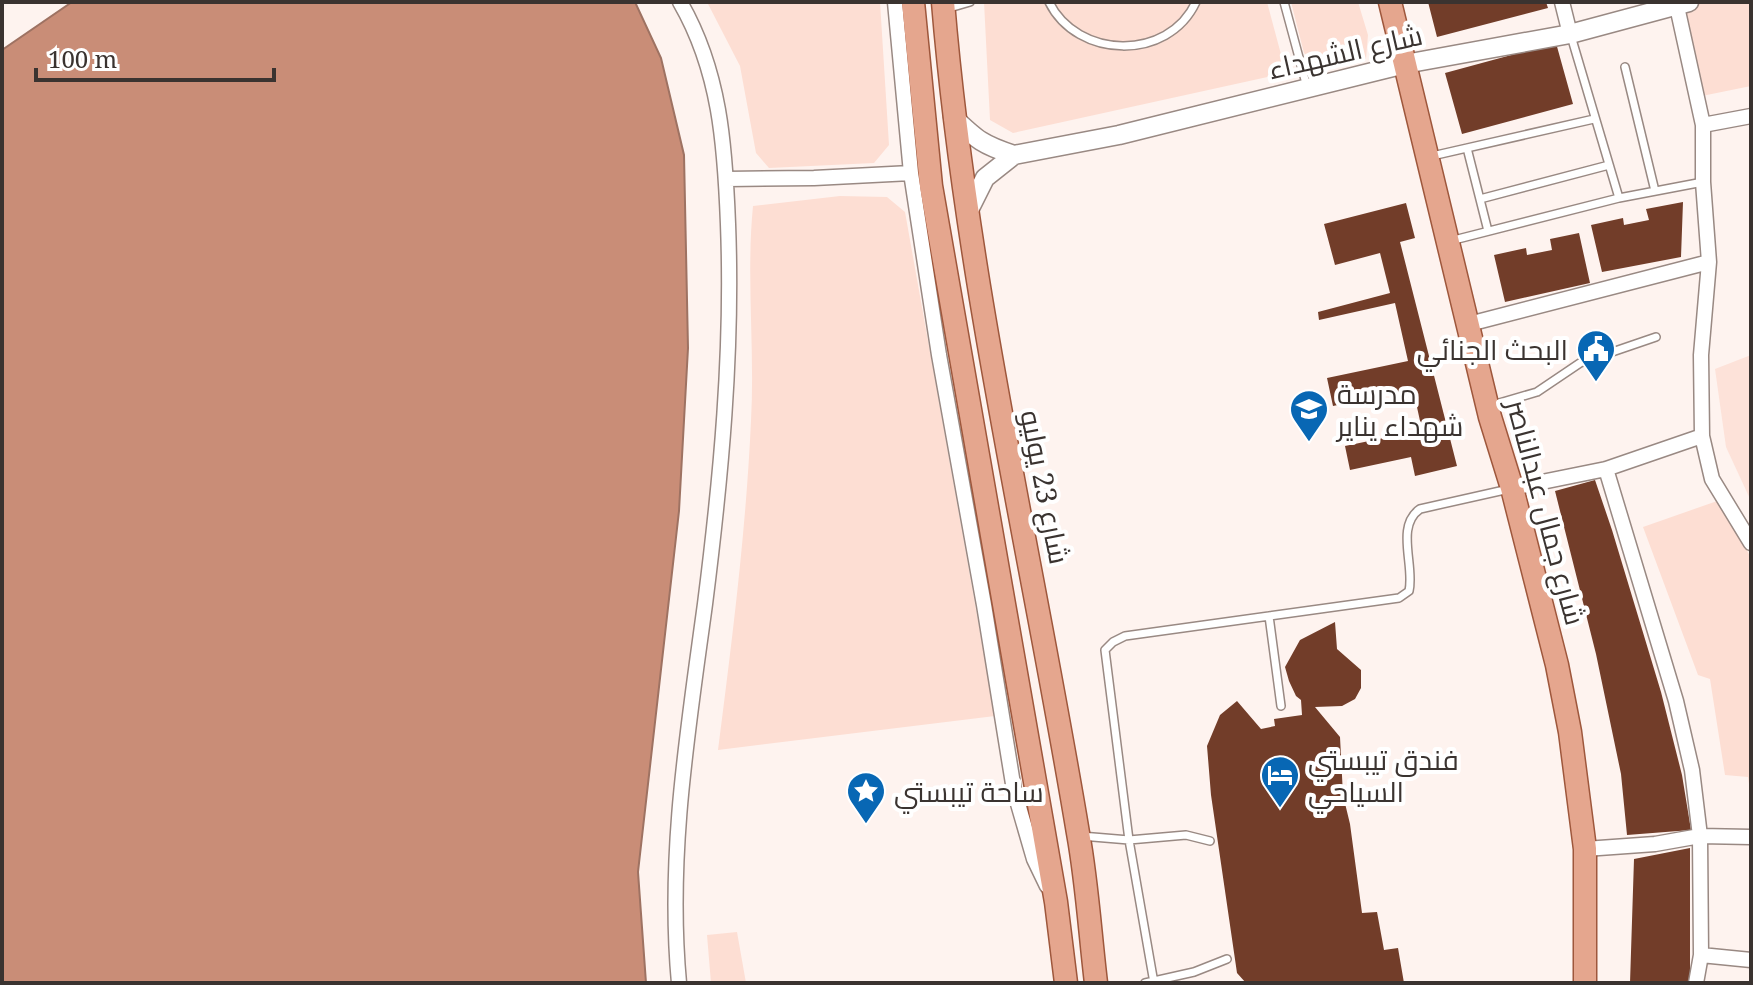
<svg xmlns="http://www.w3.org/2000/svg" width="1753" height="985" font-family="'Noto Serif',Cairo,serif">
<rect width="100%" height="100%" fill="#fef3ef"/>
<!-- built -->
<path fill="#fde2d9" d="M 1751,355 L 1751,501 L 1726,447 L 1715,369 Z"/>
<!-- green -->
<path fill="#fdded3" d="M 707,2 L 880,2 L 889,145 L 874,163 L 769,168 L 756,153 L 740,66 Z
M 984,2 L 1267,2 L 1286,73 L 1013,133 L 990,120 Z
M 1291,2 L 1358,2 L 1368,35 L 1366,59 L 1322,69 L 1304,53 Z
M 1682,2 L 1751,2 L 1751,86 L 1697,97 Z
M 840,196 L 887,197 L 905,212 L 995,716 L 718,750 C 732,641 746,531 751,421 C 755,349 746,278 753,206 Z
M 1720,500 L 1751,558 L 1751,798 L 1748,777 L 1725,775 L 1710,679 L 1698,675 L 1643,527 Z
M 737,932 L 746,983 L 711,983 L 707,935 Z"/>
<!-- water -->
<path fill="#c98d77" stroke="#9e7262" stroke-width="2" d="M 72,2 L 635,2 L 661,58 L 684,155 L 688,348 L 679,511 L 638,872 L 646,983 L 2,983 L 2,50 Z"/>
<!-- building -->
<path fill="#723d29" d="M 1428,2 L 1546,2 L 1548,8 L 1437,37 Z
M 1556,43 L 1573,104 L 1462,134 L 1445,73 Z
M 1683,202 L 1681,257 L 1602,272 L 1591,225 L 1623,218 L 1624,225 L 1649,220 L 1646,209 Z
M 1406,203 L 1415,238 L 1400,242 L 1457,466 L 1415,476 L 1411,457 L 1350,470 L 1345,446 L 1422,430 L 1413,389 L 1333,406 L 1327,378 L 1408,361 L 1395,303 L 1319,320 L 1318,312 L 1390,293 L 1380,253 L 1335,265 L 1324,224 Z
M 1579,233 L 1590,283 L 1505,302 L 1494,255 L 1526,248 L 1527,255 L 1552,250 L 1550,239 Z
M 1595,480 L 1612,530 L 1661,692 L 1682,775 L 1691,830 L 1627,835 L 1621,774 L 1596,654 L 1555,491 Z
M 1335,622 L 1337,649 L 1361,670 L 1361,688 L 1355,699 L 1342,706 L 1315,707 L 1340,737 L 1343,795 L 1350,824 L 1362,913 L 1377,912 L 1384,950 L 1398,948 L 1404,983 L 1246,983 L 1237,973 L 1211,795 L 1207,746 L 1220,715 L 1237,701 L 1261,729 L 1275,726 L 1274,719 L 1302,715 L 1301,700 L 1296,696 L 1289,681 L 1285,667 L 1300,640 Z
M 1690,848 L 1690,983 L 1630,983 L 1634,859 Z"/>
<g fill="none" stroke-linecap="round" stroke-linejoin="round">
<!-- service casing -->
<g stroke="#998983" stroke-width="10">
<path id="service" d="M 1049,2 C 1077,59 1168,62 1196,2
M 1284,2 L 1307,87
M 946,9 L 970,2
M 1571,36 L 1619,198
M 1625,67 L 1655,191
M 1467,148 L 1488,231
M 1432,156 L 1594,119
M 1480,199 L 1609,165
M 1450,241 L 1619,198 L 1703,182
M 1489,406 L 1537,392 L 1580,363 L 1656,337
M 1269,616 L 1281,706
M 1081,836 L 1129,840 L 1186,835 L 1210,841
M 1145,983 L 1194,972 L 1227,959
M 1154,983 L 1129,840 L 1105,650 L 1113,642 L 1125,636 L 1399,598 L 1409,591 C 1415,566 1395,526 1420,509 L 1509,489"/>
</g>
<!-- minor casing -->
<g stroke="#998983" stroke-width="17">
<path id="minor" d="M 1562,2 L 1570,34
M 1676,2 L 1703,125 L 1703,182 L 1709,262 L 1701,355 L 1702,436 L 1712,479 L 1751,543
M 1703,125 L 1751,116
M 911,173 L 939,355 L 984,605 L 1014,790 L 1034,859 L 1047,886
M 727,179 L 814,178 L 911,173 L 895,2
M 1469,324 L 1709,262
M 1606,469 L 1676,701 L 1692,770 L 1700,836 L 1701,955 L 1696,983
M 1512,488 L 1606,469 L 1702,436
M 1585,849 L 1655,844 L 1700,836 L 1751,837
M 1701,955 L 1751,960
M 679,983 C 667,855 688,730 705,604 C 721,478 733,351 728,224 C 725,145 720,71 680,2"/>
</g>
<!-- tertiary casing -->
<g stroke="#998983" stroke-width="21">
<path id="tertiary" d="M 953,117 C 977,140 983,145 1014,155
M 967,214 L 985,178 L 1014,155 L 1119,135 L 1405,64 L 1570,34 L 1689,2"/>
</g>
<!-- primary casing -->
<g stroke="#9e573c" stroke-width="25">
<path id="primary" d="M 913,2 L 931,186 L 1056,902 L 1066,983
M 943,2 C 966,282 1032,556 1078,833 C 1087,882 1090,933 1096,983
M 1390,2 L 1490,417 L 1512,488 L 1557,665 L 1570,732 L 1585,849 L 1585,983"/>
</g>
<!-- service -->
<use href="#service" stroke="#fff" stroke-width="7"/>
<!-- minor -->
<use href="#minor" stroke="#fff" stroke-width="14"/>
<!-- tertiary -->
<use href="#tertiary" stroke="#fff" stroke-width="18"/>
<!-- primary -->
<use href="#primary" stroke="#e5a68e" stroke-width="22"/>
</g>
<!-- icons -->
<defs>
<g id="civic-pin" transform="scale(2)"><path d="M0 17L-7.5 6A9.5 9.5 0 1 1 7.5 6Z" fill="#0867b4" stroke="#fff"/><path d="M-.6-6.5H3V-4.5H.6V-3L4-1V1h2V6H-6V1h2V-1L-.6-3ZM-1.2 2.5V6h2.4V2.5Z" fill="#fff"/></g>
<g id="school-pin" transform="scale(2)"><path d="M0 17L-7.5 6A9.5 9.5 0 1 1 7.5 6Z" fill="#0867b4" stroke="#fff"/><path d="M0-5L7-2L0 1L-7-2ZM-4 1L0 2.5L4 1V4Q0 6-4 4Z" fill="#fff"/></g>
<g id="hotel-pin" transform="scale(2)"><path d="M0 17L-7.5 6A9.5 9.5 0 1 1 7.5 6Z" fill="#0867b4" stroke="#fff"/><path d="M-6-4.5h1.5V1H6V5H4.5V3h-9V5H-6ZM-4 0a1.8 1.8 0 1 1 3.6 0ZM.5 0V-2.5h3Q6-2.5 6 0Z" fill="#fff"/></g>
<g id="sight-pin" transform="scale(2)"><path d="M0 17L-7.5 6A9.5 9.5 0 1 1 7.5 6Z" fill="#0867b4" stroke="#fff"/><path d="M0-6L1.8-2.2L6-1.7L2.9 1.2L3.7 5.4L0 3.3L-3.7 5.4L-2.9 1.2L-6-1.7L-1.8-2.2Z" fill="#fff"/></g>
</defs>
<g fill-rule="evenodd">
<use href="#civic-pin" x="1596" y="349"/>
<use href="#school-pin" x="1309" y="409"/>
<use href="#hotel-pin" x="1280" y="775"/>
<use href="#sight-pin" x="866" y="791"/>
</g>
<g text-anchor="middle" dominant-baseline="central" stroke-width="8" stroke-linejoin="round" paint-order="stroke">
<!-- street labels -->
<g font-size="28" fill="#3a3330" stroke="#fff">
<text transform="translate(1345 51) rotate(-13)">شارع الشهداء</text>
<text transform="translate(1046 487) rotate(79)">شارع 23 يوليو</text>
<text transform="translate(1547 512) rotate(75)">شارع جمال عبدالناصر</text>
</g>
<!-- poi labels -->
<g font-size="28" fill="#3a3330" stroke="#fff" text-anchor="start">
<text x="1568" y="349" text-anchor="end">البحث الجنائي</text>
<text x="1337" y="393">مدرسة<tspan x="1337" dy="32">شهداء يناير</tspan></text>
<text x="1308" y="759">فندق تيبستي<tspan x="1308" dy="32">السياحي</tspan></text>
<text x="894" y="791">ساحة تيبستي</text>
</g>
</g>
<!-- border -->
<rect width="1753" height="985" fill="none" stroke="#3a3330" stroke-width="8"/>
<!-- scale -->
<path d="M36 68v12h238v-12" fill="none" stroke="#3a3330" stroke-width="4"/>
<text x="48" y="68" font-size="24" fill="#3a3330" stroke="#ffffff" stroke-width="6" paint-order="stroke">100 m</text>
</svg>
